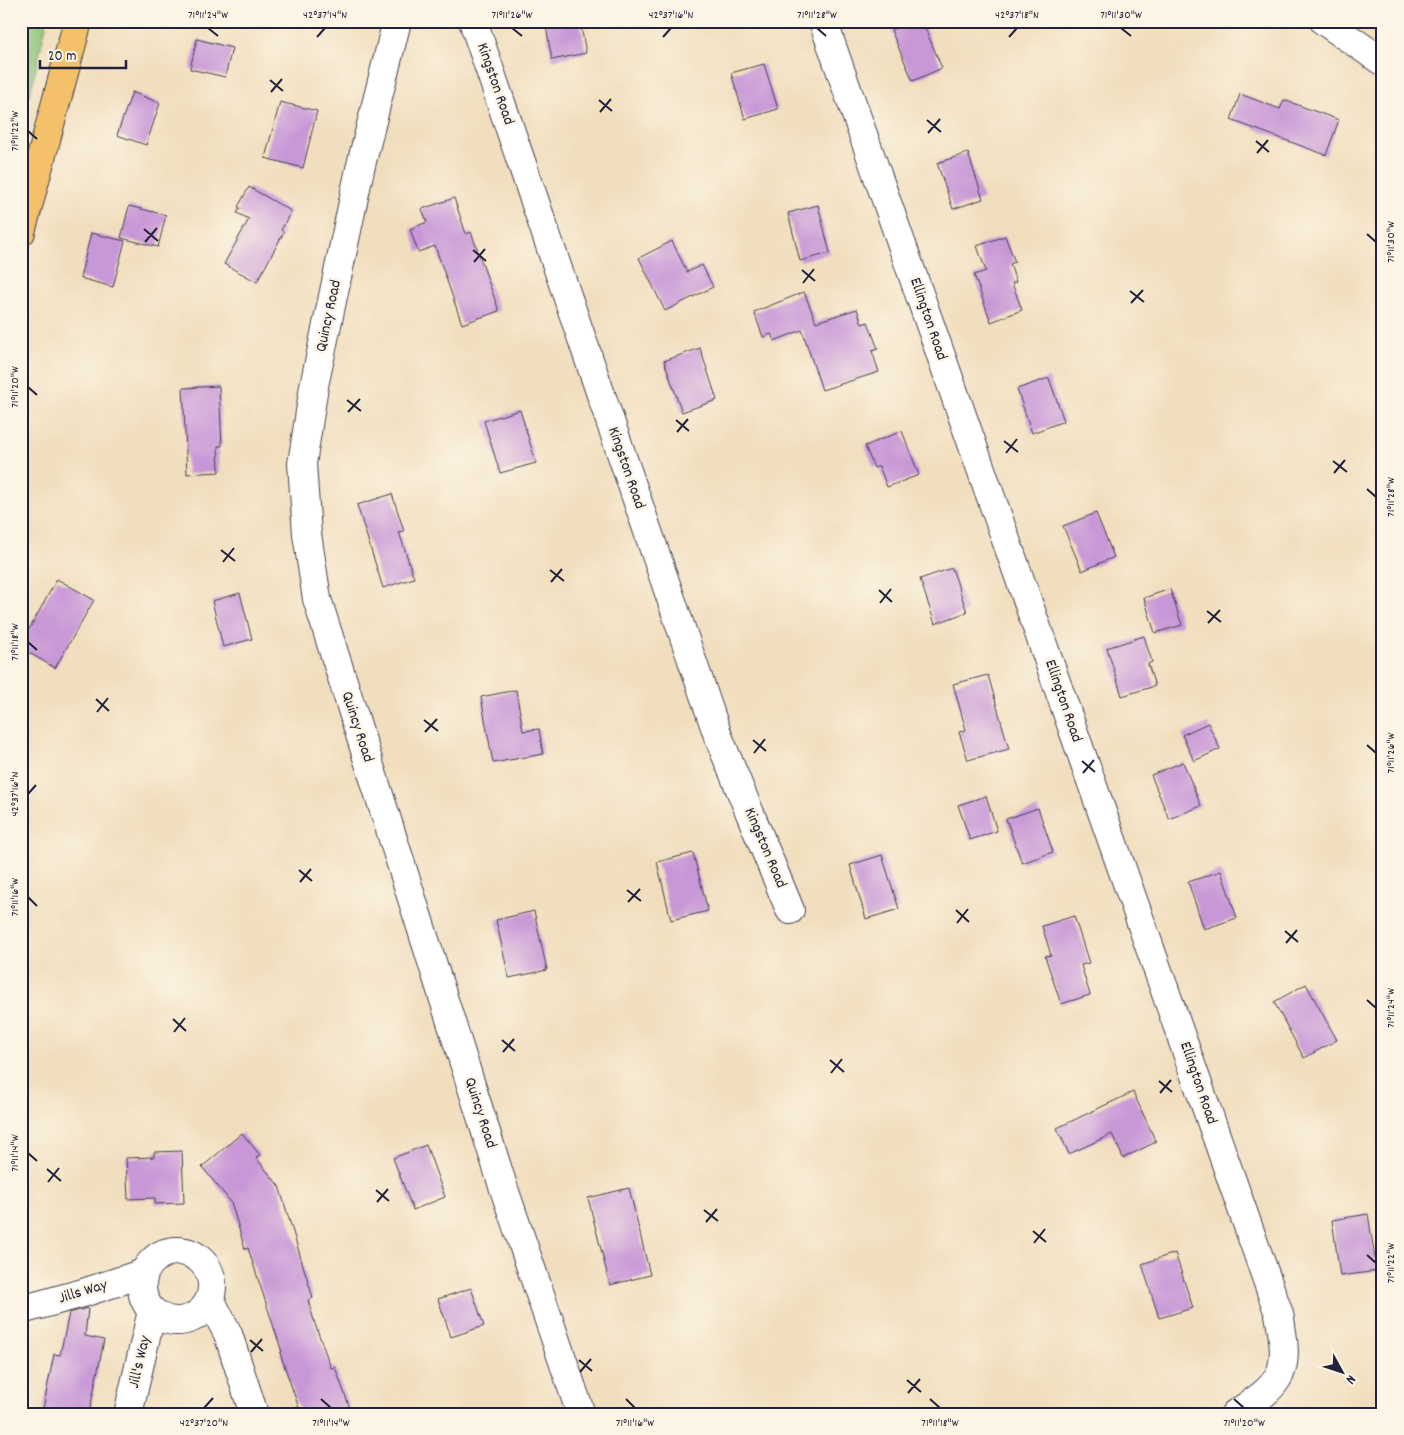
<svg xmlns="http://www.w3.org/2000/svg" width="1404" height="1435" font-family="Dekko,sans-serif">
<rect width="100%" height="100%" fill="#fcf5e5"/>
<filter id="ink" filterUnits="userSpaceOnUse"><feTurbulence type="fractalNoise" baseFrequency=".02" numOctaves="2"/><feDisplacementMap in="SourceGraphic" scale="10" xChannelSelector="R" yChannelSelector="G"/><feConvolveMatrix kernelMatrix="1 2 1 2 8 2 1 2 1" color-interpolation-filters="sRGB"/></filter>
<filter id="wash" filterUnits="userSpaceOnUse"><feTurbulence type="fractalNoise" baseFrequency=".0096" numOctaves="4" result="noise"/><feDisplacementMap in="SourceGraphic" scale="20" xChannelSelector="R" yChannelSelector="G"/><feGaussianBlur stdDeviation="1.12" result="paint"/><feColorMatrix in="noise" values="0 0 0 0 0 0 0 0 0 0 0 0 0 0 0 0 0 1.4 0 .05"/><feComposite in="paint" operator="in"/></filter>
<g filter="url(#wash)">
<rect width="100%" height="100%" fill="#f1debe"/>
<!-- green -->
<path fill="#8cc376" stroke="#577258" d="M 21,21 L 47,21 L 32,86 L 21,119 Z"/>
<g id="blocks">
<!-- building -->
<path fill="#c897d7" d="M 545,21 L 580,21 L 586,53 L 552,60 Z
M 911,21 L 922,21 L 942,68 L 913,81 L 891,30 Z
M 197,39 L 232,48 L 225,77 L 190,69 Z
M 764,64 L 778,109 L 745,119 L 731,73 Z
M 132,92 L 160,103 L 146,145 L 117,135 Z
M 1240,94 L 1280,109 L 1284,100 L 1339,120 L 1326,155 L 1231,120 Z
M 280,102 L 317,111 L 303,168 L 265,158 Z
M 968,153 L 983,199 L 953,209 L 937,163 Z
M 249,187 L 291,211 L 281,230 L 284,232 L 257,282 L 224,264 L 249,219 L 237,213 L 240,208 L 238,207 Z
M 454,198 L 466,234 L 471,232 L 499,311 L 462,324 L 435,246 L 418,252 L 410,229 L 427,222 L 422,209 Z
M 818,205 L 830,253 L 800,261 L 788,213 Z
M 129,206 L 166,215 L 158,247 L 121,238 Z
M 91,233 L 125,241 L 113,287 L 80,278 Z
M 1005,236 L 1015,262 L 1010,264 L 1016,282 L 1012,283 L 1022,310 L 991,322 L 974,275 L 986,271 L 977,246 Z
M 672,241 L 687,272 L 702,265 L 713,287 L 665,311 L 639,258 Z
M 804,292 L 816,322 L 857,309 L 862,324 L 868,322 L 878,349 L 872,351 L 879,372 L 822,390 L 802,330 L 774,341 L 771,334 L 763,337 L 754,312 Z
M 700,348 L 717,400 L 682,412 L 664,361 Z
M 1049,378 L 1064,421 L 1032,433 L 1017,389 Z
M 219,386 L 222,446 L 218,446 L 219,472 L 187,474 L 183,388 Z
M 520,410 L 536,463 L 500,473 L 484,421 Z
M 902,431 L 919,475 L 887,487 L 879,466 L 874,468 L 865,446 Z
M 392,494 L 404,531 L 399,532 L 414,578 L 383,588 L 357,505 Z
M 1096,513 L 1114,557 L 1082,571 L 1063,526 Z
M 952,568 L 967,612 L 935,624 L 920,579 Z
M 57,579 L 94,600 L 55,668 L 21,648 L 21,644 Z
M 1170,589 L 1182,625 L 1155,633 L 1144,598 Z
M 240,593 L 252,639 L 223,647 L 212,601 Z
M 1144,636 L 1152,662 L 1148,664 L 1155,686 L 1122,696 L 1107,648 Z
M 988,675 L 1009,749 L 968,760 L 959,732 L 966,730 L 953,684 Z
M 516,690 L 523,731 L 539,729 L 543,754 L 493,763 L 481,697 Z
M 1208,723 L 1220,749 L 1194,761 L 1182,735 Z
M 1183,762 L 1201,806 L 1169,819 L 1151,775 Z
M 986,796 L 997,831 L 970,840 L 958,805 Z
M 1038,808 L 1053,852 L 1022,863 L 1006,819 Z
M 693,853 L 708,911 L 671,920 L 657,862 Z
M 882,855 L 899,909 L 866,919 L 850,865 Z
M 1221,871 L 1237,918 L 1204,929 L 1188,882 Z
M 534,911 L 547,970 L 509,978 L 496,920 Z
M 1074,916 L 1089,963 L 1081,965 L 1090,995 L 1061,1004 L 1045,956 L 1051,955 L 1042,926 Z
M 1306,984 L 1337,1040 L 1304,1058 L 1274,1002 Z
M 1133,1092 L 1156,1142 L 1123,1158 L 1112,1134 L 1069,1154 L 1057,1128 Z
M 242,1133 L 260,1155 L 256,1158 L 279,1186 L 313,1298 L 308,1300 L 315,1324 L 331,1368 L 335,1367 L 352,1414 L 301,1414 L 280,1353 L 282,1352 L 248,1248 L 245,1249 L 231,1202 L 202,1167 Z
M 426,1145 L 445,1197 L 413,1210 L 393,1158 Z
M 182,1151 L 184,1203 L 155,1204 L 155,1198 L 128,1199 L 126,1158 L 154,1157 L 154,1152 Z
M 629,1188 L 650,1275 L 610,1285 L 588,1198 Z
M 1368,1214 L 1377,1271 L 1340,1276 L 1332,1220 Z
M 1175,1253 L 1193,1308 L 1159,1318 L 1142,1264 Z
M 471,1288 L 484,1326 L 451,1337 L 438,1299 Z
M 88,1308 L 85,1336 L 104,1340 L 89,1414 L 42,1414 L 54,1354 L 60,1355 L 69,1313 Z"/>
</g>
</g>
<g filter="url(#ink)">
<use href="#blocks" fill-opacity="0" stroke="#413e4f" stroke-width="1"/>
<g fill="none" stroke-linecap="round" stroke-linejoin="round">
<!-- minor casing -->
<g stroke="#413e4f" stroke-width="30">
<path id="minor" d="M 397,21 L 360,169 L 314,386 L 302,464 L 307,534 L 317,599 L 503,1186 L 581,1414
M 473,21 L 718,736 L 790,910
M 823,21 L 1279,1314 C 1290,1372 1285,1382 1235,1414
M 1324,21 L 1383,62
M142 1286a35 35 0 1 1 70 0a35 35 0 1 1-70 0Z
M 210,1299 L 228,1334 L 254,1414
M 21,1310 L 83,1293 L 144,1273
M 128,1414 L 152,1311"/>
</g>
<!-- major casing -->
<g stroke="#413e4f" stroke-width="30">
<path id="major" d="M 21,232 L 78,21"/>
</g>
<!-- minor -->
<use href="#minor" stroke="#fff" stroke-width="28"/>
<!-- major -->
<use href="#major" stroke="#f4c16b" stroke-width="28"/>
</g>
</g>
<!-- ticks -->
<path fill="none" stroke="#22223b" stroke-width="2" d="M 208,28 L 218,36M 512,28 L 522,36M 817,28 L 826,36M 1121,28 L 1131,36M 317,37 L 325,28M 663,37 L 671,28M 1009,37 L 1017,28M 270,80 L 283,91M 271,92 L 282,79M 599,100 L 612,111M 600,112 L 611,99M 927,120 L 941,132M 28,131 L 37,139M 928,133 L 940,119M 1256,141 L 1269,152M 1257,153 L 1268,140M 144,229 L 158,241M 1367,234 L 1376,242M 145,242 L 157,228M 473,250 L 486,261M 474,262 L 485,249M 802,270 L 815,281M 803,283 L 814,269M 1130,291 L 1144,302M 1131,303 L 1143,290M 28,387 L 37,395M 347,400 L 361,411M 348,412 L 360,399M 676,420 L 689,431M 677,432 L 688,419M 1004,441 L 1018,452M 1006,453 L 1017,439M 1333,461 L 1347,472M 1334,473 L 1345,460M 1367,489 L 1376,497M 221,550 L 235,561M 223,562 L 234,548M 550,570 L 564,581M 551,582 L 562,569M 879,590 L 892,602M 880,603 L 891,589M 1207,611 L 1221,622M 1208,623 L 1220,610M 28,642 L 37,650M 96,699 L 109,711M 97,712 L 108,698M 424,720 L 438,731M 425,732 L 437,719M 753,740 L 766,751M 1367,745 L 1376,753M 754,753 L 765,739M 1082,761 L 1095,772M 1083,773 L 1094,760M 28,794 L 36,785M 299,870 L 312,881M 300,882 L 311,869M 627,890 L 641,901M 28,897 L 37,906M 628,902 L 640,889M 956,910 L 969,922M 957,923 L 968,909M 1285,931 L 1298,942M 1286,943 L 1297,930M 1367,1000 L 1376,1008M 173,1019 L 186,1031M 174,1032 L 185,1018M 502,1040 L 515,1051M 503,1052 L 514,1039M 830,1060 L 844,1072M 831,1073 L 842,1059M 1159,1081 L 1172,1092M 1160,1093 L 1171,1080M 28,1153 L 37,1161M 47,1169 L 61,1181M 48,1182 L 59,1168M 376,1190 L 389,1201M 377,1202 L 388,1189M 704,1210 L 718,1221M 706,1222 L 717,1209M 1033,1231 L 1046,1242M 1034,1243 L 1045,1229M 1367,1255 L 1376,1263M 250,1340 L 263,1351M 251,1352 L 262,1339M 579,1360 L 592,1371M 580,1372 L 591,1359M 907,1380 L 921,1392M 908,1393 L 920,1379M 321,1399 L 331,1408M 626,1399 L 635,1408M 930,1399 L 940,1408M 1234,1399 L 1244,1408M 204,1408 L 213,1398"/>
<g text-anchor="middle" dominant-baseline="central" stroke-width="5" stroke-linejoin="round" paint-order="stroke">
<!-- street labels -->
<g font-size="16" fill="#22223b" stroke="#fcf5e5">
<text transform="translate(495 84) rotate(71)">Kingston Road</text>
<text transform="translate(329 316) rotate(-78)">Quincy Road</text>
<text transform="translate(928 319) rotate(71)">Ellington Road</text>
<text transform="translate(626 468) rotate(71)">Kingston Road</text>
<text transform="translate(1063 701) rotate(71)">Ellington Road</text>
<text transform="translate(357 727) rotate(72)">Quincy Road</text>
<text transform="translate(765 848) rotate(67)">Kingston Road</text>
<text transform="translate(1198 1083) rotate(71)">Ellington Road</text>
<text transform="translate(480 1113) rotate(72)">Quincy Road</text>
<text transform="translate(83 1292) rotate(-17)">Jills Way</text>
<text transform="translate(140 1362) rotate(-77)">Jill's Way</text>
</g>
</g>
<!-- margin -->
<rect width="1404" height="1435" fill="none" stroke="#fcf5e5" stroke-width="55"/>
<!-- north arrow -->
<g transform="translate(1342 1372) rotate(130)" stroke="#fcf5e5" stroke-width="4" paint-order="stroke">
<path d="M0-4L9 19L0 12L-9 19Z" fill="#22223b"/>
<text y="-8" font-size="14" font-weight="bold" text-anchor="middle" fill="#22223b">N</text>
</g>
<!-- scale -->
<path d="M40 60v8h86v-8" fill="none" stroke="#22223b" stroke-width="2.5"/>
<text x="48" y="60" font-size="15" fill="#22223b" stroke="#fcf5e5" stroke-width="4" paint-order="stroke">20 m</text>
<rect x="28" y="28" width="1348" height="1380" fill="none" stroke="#22223b" stroke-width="2"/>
<g font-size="12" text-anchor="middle" fill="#22223b">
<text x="208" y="18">71°11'24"W</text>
<text x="325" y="18">42°37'14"N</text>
<text x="512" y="18">71°11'26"W</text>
<text x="671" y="18">42°37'16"N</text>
<text x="817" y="18">71°11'28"W</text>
<text x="1017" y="18">42°37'18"N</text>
<text x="1121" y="18">71°11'30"W</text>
<text transform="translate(14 131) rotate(-90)" y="4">71°11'22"W</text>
<text transform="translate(1390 242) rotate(-90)" y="4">71°11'30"W</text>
<text transform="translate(14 387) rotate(-90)" y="4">71°11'20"W</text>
<text transform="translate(1390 497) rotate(-90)" y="4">71°11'28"W</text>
<text transform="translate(14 642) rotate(-90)" y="4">71°11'18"W</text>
<text transform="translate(1390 753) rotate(-90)" y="4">71°11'26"W</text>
<text transform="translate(14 794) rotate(-90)" y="4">42°37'16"N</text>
<text transform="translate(14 897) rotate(-90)" y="4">71°11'16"W</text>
<text transform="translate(1390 1008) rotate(-90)" y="4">71°11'24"W</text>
<text transform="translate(14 1153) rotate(-90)" y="4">71°11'14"W</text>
<text transform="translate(1390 1263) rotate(-90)" y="4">71°11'22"W</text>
<text x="204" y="1426">42°37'20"N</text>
<text x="331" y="1426">71°11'14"W</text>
<text x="635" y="1426">71°11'16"W</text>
<text x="940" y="1426">71°11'18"W</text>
<text x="1244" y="1426">71°11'20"W</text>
</g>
</svg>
